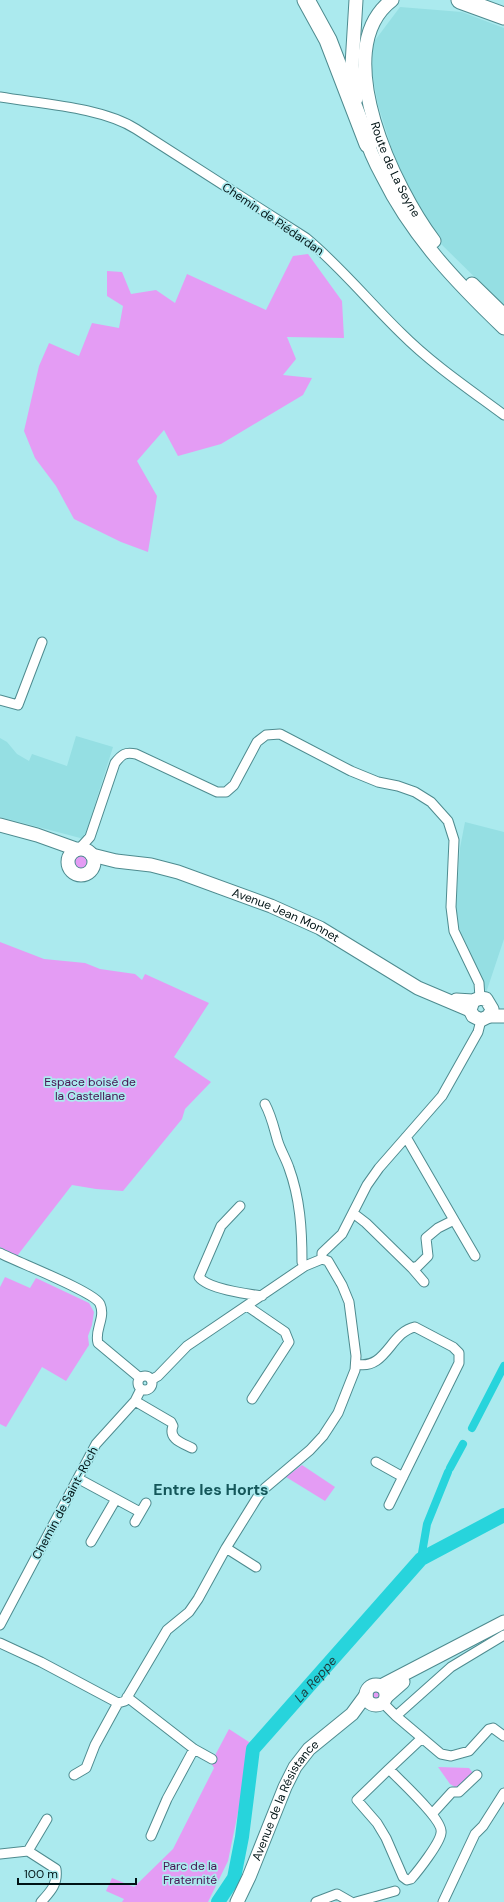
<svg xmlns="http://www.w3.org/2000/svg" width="504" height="1902" font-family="'DM Sans',sans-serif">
<rect width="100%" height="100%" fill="#abeaee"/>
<!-- built -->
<path fill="#95dfe3" d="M 400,7 L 462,12 L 504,28 L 504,306 L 438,241 L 410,190 L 393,153 L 378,105 L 372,72 L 373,43 Z
M 76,736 L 113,747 L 84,839 L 0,817 L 0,738 L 7,742 L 17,754 L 29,761 L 32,754 L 67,766 Z
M 465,822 L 504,832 L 504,939 L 486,993 L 482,978 L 459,928 L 456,906 L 460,848 Z"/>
<!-- green -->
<path fill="#e49cf4" d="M 308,254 L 342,301 L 344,338 L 287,337 L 296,359 L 283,375 L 312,378 L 303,395 L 221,444 L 178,456 L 164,430 L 137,461 L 157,496 L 148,552 L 121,542 L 74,519 L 56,486 L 35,458 L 24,431 L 39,366 L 49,343 L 79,356 L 92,323 L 119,328 L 123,306 L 107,296 L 107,271 L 122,272 L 131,294 L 156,290 L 175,303 L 187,274 L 266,310 L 293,256 Z
M74 862a7 7 0 1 1 14 0a7 7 0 1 1-14 0Z
M 0,942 L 44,959 L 85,963 L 100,969 L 135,974 L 142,980 L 145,974 L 209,1003 L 174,1057 L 211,1082 L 185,1109 L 182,1119 L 123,1191 L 96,1189 L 72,1185 L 17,1256 L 0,1247 Z
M 5,1277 L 30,1288 L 36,1278 L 89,1303 L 94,1312 L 92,1325 L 88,1336 L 89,1345 L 66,1381 L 42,1367 L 6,1427 L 0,1424 L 0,1287 Z
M 302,1465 L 335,1487 L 325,1501 L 286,1477 Z
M 375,1685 L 385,1689 L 380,1705 C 375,1706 371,1705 368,1701 L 368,1690 Z
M 229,1729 L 252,1744 L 228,1861 L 208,1902 L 122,1902 L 124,1899 L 106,1891 L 112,1878 L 134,1887 L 173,1849 L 214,1768 L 211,1763 Z
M 438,1767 L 469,1768 L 473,1773 L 461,1785 L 455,1787 L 450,1784 Z"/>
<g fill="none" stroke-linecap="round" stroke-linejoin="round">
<!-- canal -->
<path stroke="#27d4dc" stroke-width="8" d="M 472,1428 L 504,1366
M 450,1468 L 463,1444
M 421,1559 L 427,1524 L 448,1472"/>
<!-- river -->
<path stroke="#27d4dc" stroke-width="14" id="s1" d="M 218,1902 L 234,1878 L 242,1837 L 253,1749 L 421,1559 L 504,1515"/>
<!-- street casing -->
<g stroke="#4e8b8f" stroke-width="11">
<path id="street" d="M 0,97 C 41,104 101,107 136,129 L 306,238 C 341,267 369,302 401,333 C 432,364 469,389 504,415
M 0,700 L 18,705 L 42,642
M 80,848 L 90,837 L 115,763 C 122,754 125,752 136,754 L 217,792 L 226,792 L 234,785 L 257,742 L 266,735 L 280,734 L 351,771 L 378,782 L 398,786 L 415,792 L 431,802 L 448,821 L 454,840 L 451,907 L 454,931 L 479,983 L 480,998
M 265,1104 C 272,1117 274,1129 278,1142 C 281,1151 286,1159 289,1168 C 300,1198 302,1229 302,1262 L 305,1266
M 240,1206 L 221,1226 L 199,1277 C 208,1289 247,1294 262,1296
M 353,1213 L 366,1223 L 412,1268 L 418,1266 L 428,1256 L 426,1238 L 438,1228 L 454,1220 L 406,1137
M 454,1220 L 475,1256
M 0,1253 C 17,1262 95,1292 100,1304 C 106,1318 94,1330 98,1343 L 140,1378
M 328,1261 L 322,1259 L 322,1253 L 342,1234 L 367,1185 L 379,1168 L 442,1096 L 478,1032 L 481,1020
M 412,1268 L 424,1282
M 247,1306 L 285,1332 L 289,1342 L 252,1399
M 356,1364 C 386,1371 390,1332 415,1327 L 453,1347 L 459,1353 L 459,1363 L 389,1505
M138 1383a7 7 0 1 1 14 0a7 7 0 1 1-14 0Z
M 151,1380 L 158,1376 L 187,1346 L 305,1266 L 322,1259
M 135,1401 L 171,1422 L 173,1426 C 168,1439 182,1443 192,1448
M 376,1462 L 403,1477
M 79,1479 L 140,1512
M 135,1522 L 146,1503
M 91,1542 L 116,1499
M 226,1548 L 256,1567
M 0,1625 L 96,1444 L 135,1401 L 141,1389
M 0,1643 L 41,1662 L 118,1703 L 125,1701 L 167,1630 L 189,1612 L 198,1599 L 226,1548 L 257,1498 L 265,1488 L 310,1450 L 323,1436 L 338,1413 L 355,1370 L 356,1356 L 349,1302 L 342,1285 L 328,1261
M 127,1697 L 194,1749 L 212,1759
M 383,1703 L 396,1716 L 441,1754 L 451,1756 L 469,1751 L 489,1729 L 493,1728 L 504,1736
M 396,1716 L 451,1667 L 504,1635
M 389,1769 L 357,1800 L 377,1823 L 386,1838 L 403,1877 L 407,1880 L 411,1879 C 418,1871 440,1843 441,1833 C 444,1820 399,1780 389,1769 L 422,1738
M 74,1775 L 86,1768 L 95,1745 L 118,1703
M 432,1814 L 452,1792 L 459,1792 L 477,1775
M 151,1836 L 167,1799 L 194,1749
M 28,1851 L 56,1869 C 58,1884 51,1891 41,1902
M 0,1854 L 28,1851 L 47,1819
M 316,1902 L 337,1894 L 351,1902
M 356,1902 L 395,1891
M 443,1902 L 475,1834 L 483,1826 L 504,1793"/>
</g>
<!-- secondary casing -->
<g stroke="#4e8b8f" stroke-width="15">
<g id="secondary">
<path d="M 356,0 L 352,65 L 356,99"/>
<path id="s2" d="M 392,0 C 326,50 396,191 434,241"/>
<path d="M 365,135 C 369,150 376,164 383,177 C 412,236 457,283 504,328"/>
<path d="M 472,284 L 504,315"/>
<path d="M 0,825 L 37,835 L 76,849"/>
<circle cx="81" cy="862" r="13"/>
<path id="s3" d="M 92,855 L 116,861 L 151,865 L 178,872 L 271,906 L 320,928 L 418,988 L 470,1010"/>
<path d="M 456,1000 L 473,1001 L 480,998 L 486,999 L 492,1009 L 489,1016 L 481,1020 L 473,1016 L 470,1010 L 473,1001"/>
<path d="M 489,1016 L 504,1016"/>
<circle cx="376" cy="1695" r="10"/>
<path d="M 381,1686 L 504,1622"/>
<path d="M 387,1696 L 403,1682"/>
<path id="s4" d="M 237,1902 L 249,1877 L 285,1787 L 295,1767 L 309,1749 L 352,1714 L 366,1695"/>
</g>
</g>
<!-- highway casing -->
<g stroke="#4e8b8f" stroke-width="19">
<path id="highway" d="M 306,0 L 328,40 L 368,144
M 460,0 L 504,16"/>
</g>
<!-- street -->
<use href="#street" stroke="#fff" stroke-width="9"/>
<!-- secondary -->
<use href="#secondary" stroke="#fff" stroke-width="13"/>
<!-- highway -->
<use href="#highway" stroke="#fff" stroke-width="17"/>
</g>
<g text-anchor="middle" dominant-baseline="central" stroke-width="3.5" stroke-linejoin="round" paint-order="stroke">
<!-- street labels -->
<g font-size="12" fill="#001315" stroke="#abeaee">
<text stroke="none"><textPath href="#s2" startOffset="183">Route de La Seyne</textPath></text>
<text transform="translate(273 219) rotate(34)">Chemin de Piédardan</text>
<text stroke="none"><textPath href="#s3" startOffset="204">Avenue Jean Monnet</textPath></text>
<text transform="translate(65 1503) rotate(-62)">Chemin de Saint-Roch</text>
<text stroke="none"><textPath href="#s4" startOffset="113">Avenue de la Résistance</textPath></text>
</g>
<!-- park labels -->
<g font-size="12" fill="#461350" stroke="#abeaee">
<text x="90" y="1082">Espace boisé de<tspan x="90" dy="14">la Castellane</tspan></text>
<text x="190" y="1866">Parc de la<tspan x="190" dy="14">Fraternité</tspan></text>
</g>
<!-- water labels -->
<g font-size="13" font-style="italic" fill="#1d3d3f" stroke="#abeaee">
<text stroke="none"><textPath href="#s1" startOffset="253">La Reppe</textPath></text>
</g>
<!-- district labels -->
<g font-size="16" font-weight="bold" fill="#14575a" stroke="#abeaee">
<text x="211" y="1489">Entre les Horts</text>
</g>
</g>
<!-- scale -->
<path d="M18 1878v6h118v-6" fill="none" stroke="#001315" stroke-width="2"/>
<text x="24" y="1878" font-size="12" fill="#001315" stroke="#abeaee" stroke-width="3" paint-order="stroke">100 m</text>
</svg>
